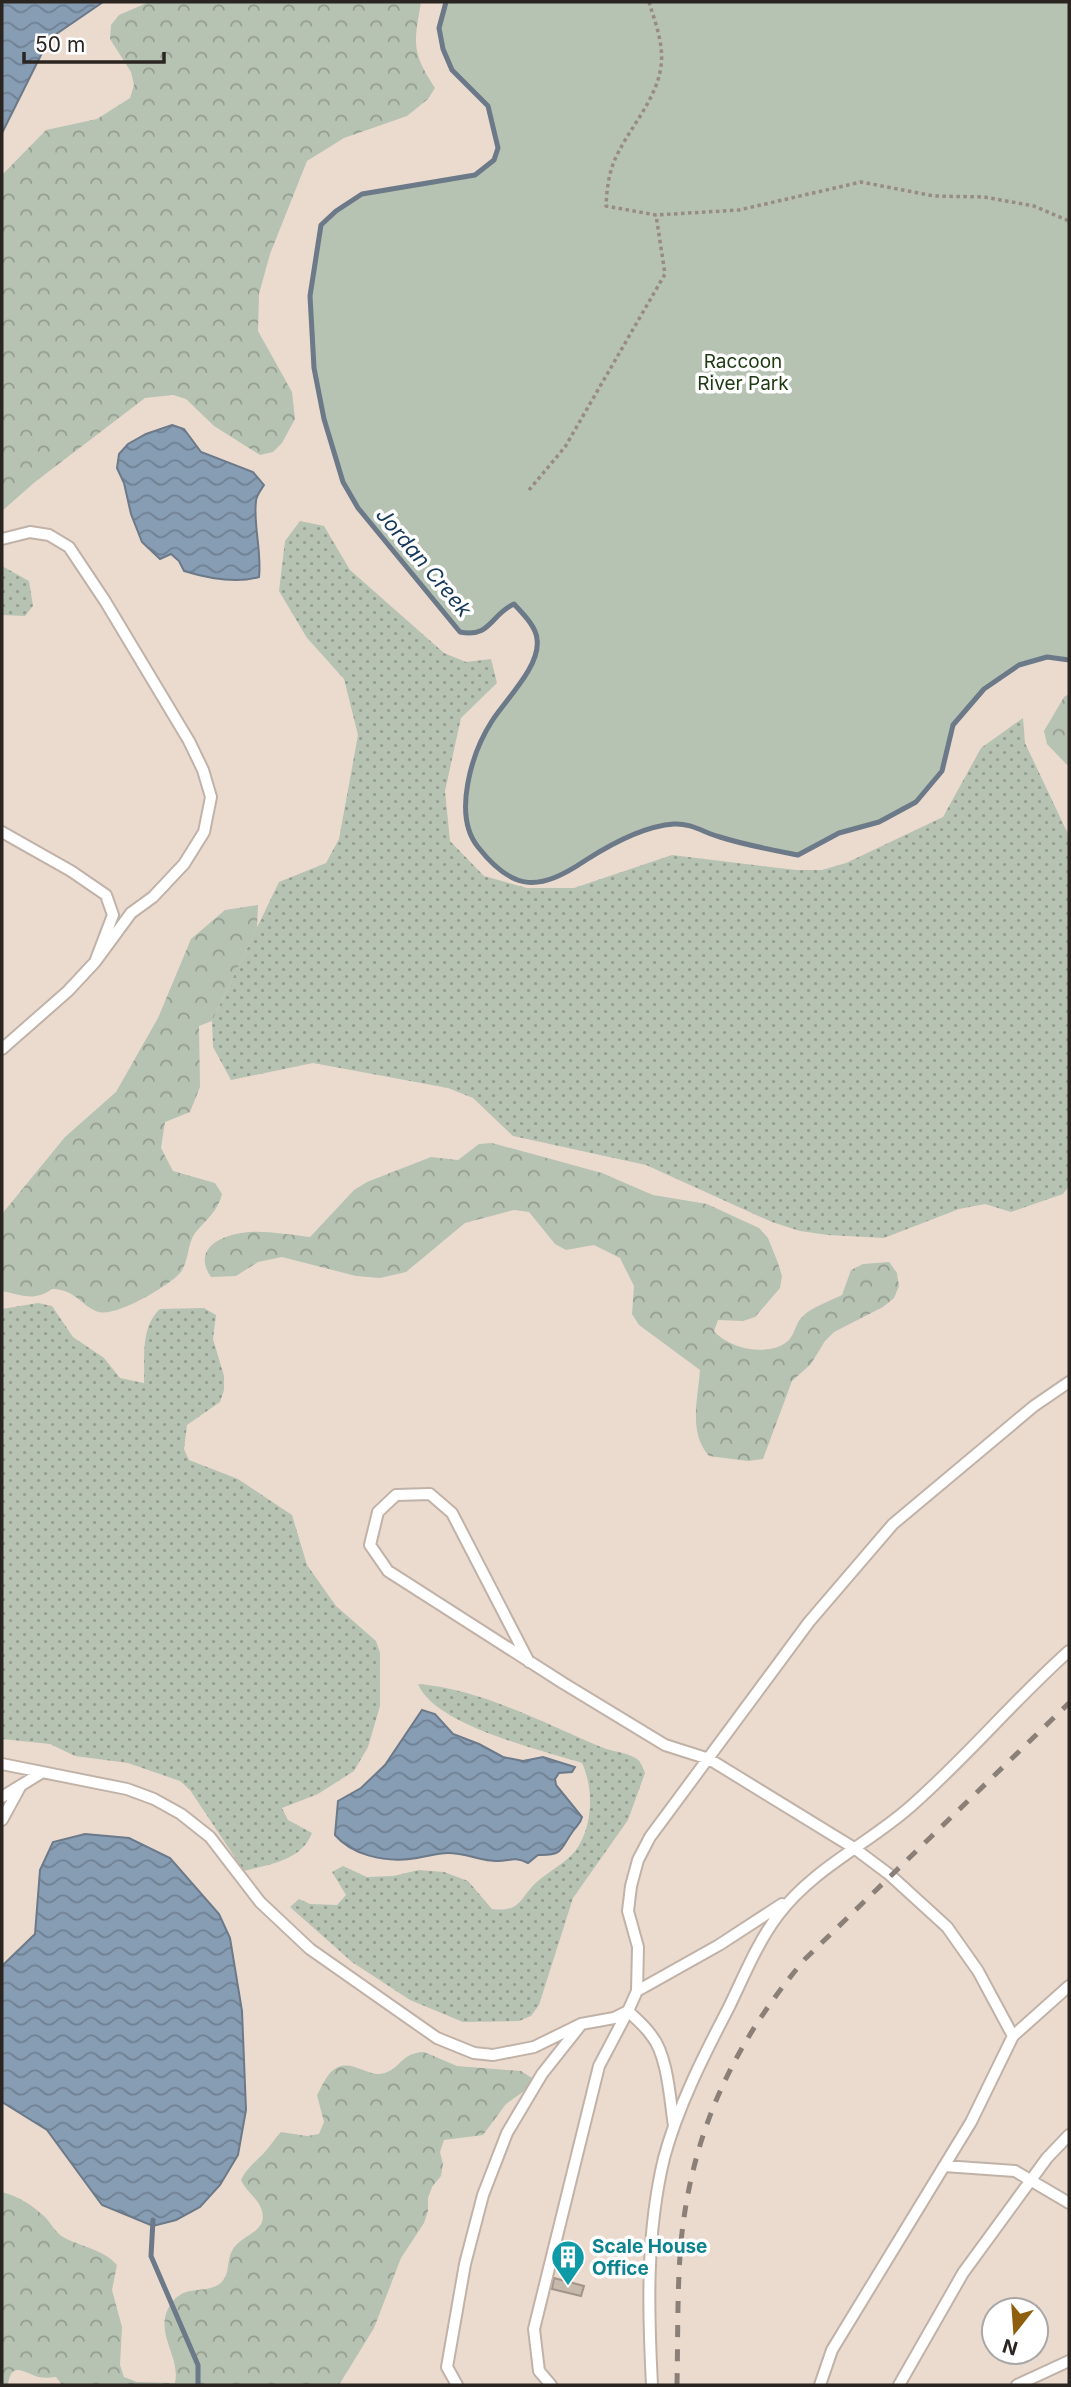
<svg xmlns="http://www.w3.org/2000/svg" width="1071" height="2387" font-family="Inter,sans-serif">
<defs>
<pattern id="grass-dots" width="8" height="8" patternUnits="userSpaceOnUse" patternTransform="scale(1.75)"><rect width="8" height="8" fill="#b6c2b2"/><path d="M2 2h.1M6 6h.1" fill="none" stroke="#949d90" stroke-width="1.8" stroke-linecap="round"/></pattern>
<pattern id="forest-crowns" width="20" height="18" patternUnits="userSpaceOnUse" patternTransform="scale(1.75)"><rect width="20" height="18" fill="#b6c2b2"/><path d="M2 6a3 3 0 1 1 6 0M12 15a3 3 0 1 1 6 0" fill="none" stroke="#949d90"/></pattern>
<pattern id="water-waves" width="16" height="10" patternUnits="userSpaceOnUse" patternTransform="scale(1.75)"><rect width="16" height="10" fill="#879db4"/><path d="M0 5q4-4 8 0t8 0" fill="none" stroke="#6f8092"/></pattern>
</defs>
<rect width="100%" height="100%" fill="#ebdbcf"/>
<!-- grass -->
<path fill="url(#grass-dots)" d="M 300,521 L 324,526 L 350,570 L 444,653 L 466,662 L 491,659 L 497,683 L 461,718 L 445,791 L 450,841 L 484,876 L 527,888 L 574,888 L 672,855 L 796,870 L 822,870 L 846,863 L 943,817 L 981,748 L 1023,718 L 1025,743 L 1069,836 L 1069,1186 L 1063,1194 L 1011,1212 L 985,1204 L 959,1209 L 884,1238 L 828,1235 L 800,1231 L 772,1222 L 646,1165 L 513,1136 L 473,1098 L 448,1088 L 313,1063 L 231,1080 L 213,1047 L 212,1021 L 279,882 L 326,863 L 339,839 L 358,735 L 344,679 L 307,638 L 279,591 L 285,541 Z
M 2,566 L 29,581 L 33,606 L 25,616 L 2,615 Z
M 38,1303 L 52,1306 L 73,1337 L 104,1358 L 120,1378 L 144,1383 C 145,1359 140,1327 160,1309 L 204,1308 L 216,1315 L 213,1339 L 224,1376 L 224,1390 L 220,1402 L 187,1425 L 184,1449 L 189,1460 L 238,1479 L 292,1515 L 307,1565 L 336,1606 L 376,1641 L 380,1653 L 380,1706 L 368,1747 L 354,1771 L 318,1794 L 282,1808 L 288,1820 L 312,1833 C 301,1861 270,1864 244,1871 L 190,1790 L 180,1781 L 128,1763 L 75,1756 L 50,1744 L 2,1739 L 2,1309 Z
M 418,1684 C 481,1689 544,1723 601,1747 C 613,1752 627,1752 637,1759 C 641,1762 643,1768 645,1773 L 628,1820 L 573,1898 L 539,2005 L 531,2016 L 519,2021 L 463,2022 L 410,2000 L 352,1962 L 290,1907 L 299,1899 L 310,1904 L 337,1905 L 346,1895 L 332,1872 L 343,1866 L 367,1877 L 393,1876 L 419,1870 L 444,1872 L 468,1881 L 492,1909 C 522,1913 519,1897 538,1881 C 549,1871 567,1862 576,1850 C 593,1826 594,1789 582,1763 C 541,1750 434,1725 418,1684 Z"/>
<!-- forest -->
<path fill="url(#forest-crowns)" d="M 149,2 L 421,2 C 414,44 411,51 435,88 L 428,99 L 407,116 L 344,138 L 307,161 L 270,254 L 259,294 L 258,331 L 292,392 L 295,419 L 282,443 L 273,452 L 260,455 L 214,426 L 186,399 L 173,395 L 145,398 L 35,482 L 2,511 L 2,175 L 46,130 L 97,119 L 130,98 L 134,85 L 131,72 L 110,39 L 111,25 L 119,15 Z
M 1069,694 L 1069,767 L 1047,744 L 1044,731 L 1064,697 Z
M 258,905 L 257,928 L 212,1021 L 199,1026 L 200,1087 L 190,1112 L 165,1122 L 161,1148 L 173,1171 L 215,1183 L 222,1194 C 218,1211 206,1220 195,1233 C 187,1244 189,1263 180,1273 C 169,1286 116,1317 99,1312 C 81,1307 78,1290 52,1289 C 34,1302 22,1295 2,1291 L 2,1214 L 65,1137 L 116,1092 L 158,1018 L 191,939 L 225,910 Z
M 492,1143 L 602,1173 L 653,1195 L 707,1204 L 759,1228 L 768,1238 L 778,1263 L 782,1276 L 780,1288 L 755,1317 L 743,1321 L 718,1320 L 714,1331 C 729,1349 770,1358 789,1340 C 795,1333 796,1322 803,1316 C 812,1307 830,1301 842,1295 L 851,1270 L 863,1264 L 889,1262 L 897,1273 L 899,1286 L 894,1298 L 883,1307 L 834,1332 L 825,1341 L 811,1364 L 792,1381 L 763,1459 L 748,1461 L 709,1456 C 688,1432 698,1399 700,1370 L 639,1325 L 632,1314 L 634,1286 L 620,1258 L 594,1245 L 566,1250 L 555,1244 L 529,1212 L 514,1210 L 465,1223 L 406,1272 L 380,1278 L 356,1276 L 282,1257 L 258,1262 L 236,1276 L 211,1277 C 191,1248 223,1234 249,1232 C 269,1231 291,1235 310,1237 L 354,1190 L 367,1182 L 431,1157 L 458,1160 L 479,1144 Z
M 424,2052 L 457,2066 L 521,2071 L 532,2078 L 527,2089 L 506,2104 L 483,2135 L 444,2140 L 440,2152 L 443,2164 L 441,2176 L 432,2187 L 428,2198 L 428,2211 L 424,2223 L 401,2258 L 374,2328 L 339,2385 L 62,2385 L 56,2377 C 50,2378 44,2378 38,2377 C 23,2372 11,2361 8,2385 L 2,2385 L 2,2192 C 18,2196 32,2205 45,2217 C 51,2223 55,2232 63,2237 C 81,2247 103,2249 117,2265 L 112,2290 L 122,2327 L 120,2365 L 124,2377 L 137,2382 L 175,2383 C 181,2356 153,2333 170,2305 C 184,2284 202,2294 218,2285 C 231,2277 226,2262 232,2251 C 239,2235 268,2233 262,2211 C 259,2199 247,2193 241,2180 C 247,2168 254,2163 263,2154 C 270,2147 274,2139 281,2132 L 307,2136 L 319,2134 L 324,2122 L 317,2095 C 321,2088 326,2076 332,2071 C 349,2055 368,2079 385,2073 C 403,2066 401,2053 424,2052 Z"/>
<!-- green -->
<path fill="#b6c2b2" d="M 446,2 L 1069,2 L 1069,660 L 1047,657 L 1019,665 L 984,689 L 953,725 L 942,771 L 916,802 L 879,822 L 839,833 L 798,855 C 772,850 745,845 720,837 C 705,833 691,823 674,824 C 644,826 611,844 586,860 C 540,891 514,893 478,847 C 452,815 472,752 492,721 C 506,699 541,666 537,639 C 536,626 522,613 514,604 C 489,615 491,638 460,632 L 358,508 L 343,482 L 324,419 L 314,368 L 310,296 L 321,225 L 336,211 L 362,194 L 475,175 L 494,159 L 498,148 L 488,106 L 452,70 L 443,49 L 439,28 Z"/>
<!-- water -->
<path fill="url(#water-waves)" stroke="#6b7988" stroke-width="2" d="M 2,2 L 103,2 L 49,39 L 2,133 Z
M 172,425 L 184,429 L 201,452 L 253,472 L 264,485 C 261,490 256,496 256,501 C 253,524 262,553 259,577 C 236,584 207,578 184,571 L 179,561 L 171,554 L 160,559 L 142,542 L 131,514 L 124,483 L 117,468 L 119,454 L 128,444 L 146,434 Z
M 422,1710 L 435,1714 L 453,1734 L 479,1744 L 503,1757 L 523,1761 L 543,1757 L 575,1767 L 572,1772 L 559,1773 L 555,1779 L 556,1785 L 582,1817 C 580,1825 577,1825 573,1831 C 560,1849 564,1856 538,1855 L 528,1863 C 513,1856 511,1861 497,1861 C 482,1861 465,1853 448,1853 C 435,1853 423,1858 410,1859 C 384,1862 352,1855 335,1835 L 338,1801 L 361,1788 L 385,1765 Z
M 85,1834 L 129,1838 L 170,1858 L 219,1914 L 230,1938 L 242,2011 L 246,2110 L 238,2155 L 220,2185 L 200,2207 L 176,2220 L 153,2226 L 102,2205 L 47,2130 L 2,2102 L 2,1966 L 35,1934 L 40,1870 L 53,1842 Z"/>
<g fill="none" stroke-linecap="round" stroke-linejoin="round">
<!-- stream -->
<path stroke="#6b7988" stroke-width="5" d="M 446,2 L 439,28 L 443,49 L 452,70 L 488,106 L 498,148 L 494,160 L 475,175 L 362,194 L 336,211 L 321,225 L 310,296 L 314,368 L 324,419 L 343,482 L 358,508 L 460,632 C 491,638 490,615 514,604 C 522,613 536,626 537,639 C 541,666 506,699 492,721 C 472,752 452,815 478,847 C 514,893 540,891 586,860 C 611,844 644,826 674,824 C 691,823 705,833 720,837 C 745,845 772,850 798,855 L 839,833 L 879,822 L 916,802 L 942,771 L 953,725 L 984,689 L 1019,665 L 1047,657 L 1069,660
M 153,2220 L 151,2256 L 198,2365 L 198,2385"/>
</g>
<!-- building -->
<path fill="#c8b9ad" stroke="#a39489" stroke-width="2" d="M 554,2278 L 584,2286 L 581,2296 L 552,2289 Z"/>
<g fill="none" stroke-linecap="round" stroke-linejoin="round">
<!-- lane casing -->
<g stroke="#c1b2a7" stroke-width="14">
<path id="lane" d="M 2,539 L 30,532 L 49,535 L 69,547 L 105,601 L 189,741 L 203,770 L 211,797 L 204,832 L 184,864 L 153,897 L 131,913 L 95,962
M 2,832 L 71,871 L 106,895 L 113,915 L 95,962 L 68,991 L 2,1049
M 529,1662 L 452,1513 L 430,1494 L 396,1495 L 378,1512 L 370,1545 L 388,1571 L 563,1683 L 665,1745 L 709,1759 L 854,1848 L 890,1875 L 947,1927 L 978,1971 L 1013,2036
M 2,1764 L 127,1789 L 154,1799 L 181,1814 L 210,1837 L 260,1902 L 310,1949 L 437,2038 L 474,2053 L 493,2055 L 534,2047 L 581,2024 L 614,2018 L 628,2011 L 637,1991 L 638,1947 L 628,1911 L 631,1886 L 638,1860 L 650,1837 L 809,1622 L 893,1524 L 1034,1406 L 1069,1382
M 2,1797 L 41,1773
M 2,1820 L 20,1787
M 637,1991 L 719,1945 L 782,1904
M 944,2166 L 1015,2171 L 1069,2203
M 457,2385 L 447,2367 L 465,2264 L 483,2195 L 507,2133 L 542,2074 L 580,2026
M 551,2385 L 539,2371 L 534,2329 L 599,2066 L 628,2011 C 636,2019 645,2026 651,2035 C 668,2055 670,2101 674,2126
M 652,2385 C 648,2309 646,2233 664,2158 C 678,2106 704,2055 729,2007 C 744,1976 758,1941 779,1914 C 814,1868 868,1844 910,1807 C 966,1758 1014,1700 1069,1651
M 820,2385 L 832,2350 L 971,2122 L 1013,2036 L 1069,1986
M 899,2385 L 963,2273 L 1047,2158 L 1069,2135
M 1017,2385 L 1069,2361"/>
</g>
<!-- path -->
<path stroke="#978b83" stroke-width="3.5" stroke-dasharray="3.5 3.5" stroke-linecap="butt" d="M 649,2 C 655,22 664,44 661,66 C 657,98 632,125 618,153 C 609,170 607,187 606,206 L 656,215 L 739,210 L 861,182 L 934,196 L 984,197 L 1034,206 L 1069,221
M 529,490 L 565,447 L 665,274 L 656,215"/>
<!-- lane -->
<use href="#lane" stroke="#fff" stroke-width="10"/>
<!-- rail -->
<path stroke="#8b8078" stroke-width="5" stroke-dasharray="12 12" stroke-linecap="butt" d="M 677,2385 C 678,2338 677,2289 681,2242 C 692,2131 734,2043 805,1959 L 1069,1703"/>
</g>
<!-- icons -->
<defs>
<g id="building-pin" transform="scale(1.75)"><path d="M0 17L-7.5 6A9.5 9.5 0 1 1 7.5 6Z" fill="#0f9aa8" stroke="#fff"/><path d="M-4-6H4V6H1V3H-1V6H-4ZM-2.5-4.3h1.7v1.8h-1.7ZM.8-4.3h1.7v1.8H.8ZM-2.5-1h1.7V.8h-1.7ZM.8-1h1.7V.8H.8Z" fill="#fff"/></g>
</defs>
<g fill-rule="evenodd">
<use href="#building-pin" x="568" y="2257"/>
</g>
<g text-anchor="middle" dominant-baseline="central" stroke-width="7" stroke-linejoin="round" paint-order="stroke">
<!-- park labels -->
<g font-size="19" fill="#1d3912" stroke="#fff">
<text x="743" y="361">Raccoon<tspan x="743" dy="22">River Park</tspan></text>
</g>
<!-- culture labels -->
<g font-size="19" font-weight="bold" fill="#0d838f" stroke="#fff" text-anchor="start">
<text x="592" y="2246">Scale House<tspan x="592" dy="22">Office</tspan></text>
</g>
<!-- water labels -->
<g font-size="21" font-style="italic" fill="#14385a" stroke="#fff">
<text transform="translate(424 562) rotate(50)">Jordan Creek</text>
</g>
</g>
<!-- border -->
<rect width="1071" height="2387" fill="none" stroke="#2b2521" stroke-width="7"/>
<!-- north arrow -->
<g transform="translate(1015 2331) rotate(197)"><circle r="33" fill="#ffffff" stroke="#aaa8a6" stroke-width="2"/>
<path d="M0-5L12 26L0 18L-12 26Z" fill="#905f0d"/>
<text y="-10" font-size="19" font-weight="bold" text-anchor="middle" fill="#2b2521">N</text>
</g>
<!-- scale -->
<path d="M24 52v10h140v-10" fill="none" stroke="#2b2521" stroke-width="3.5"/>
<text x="35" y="52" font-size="21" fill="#2b2521" stroke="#ffffff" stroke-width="5" paint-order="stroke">50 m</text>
</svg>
